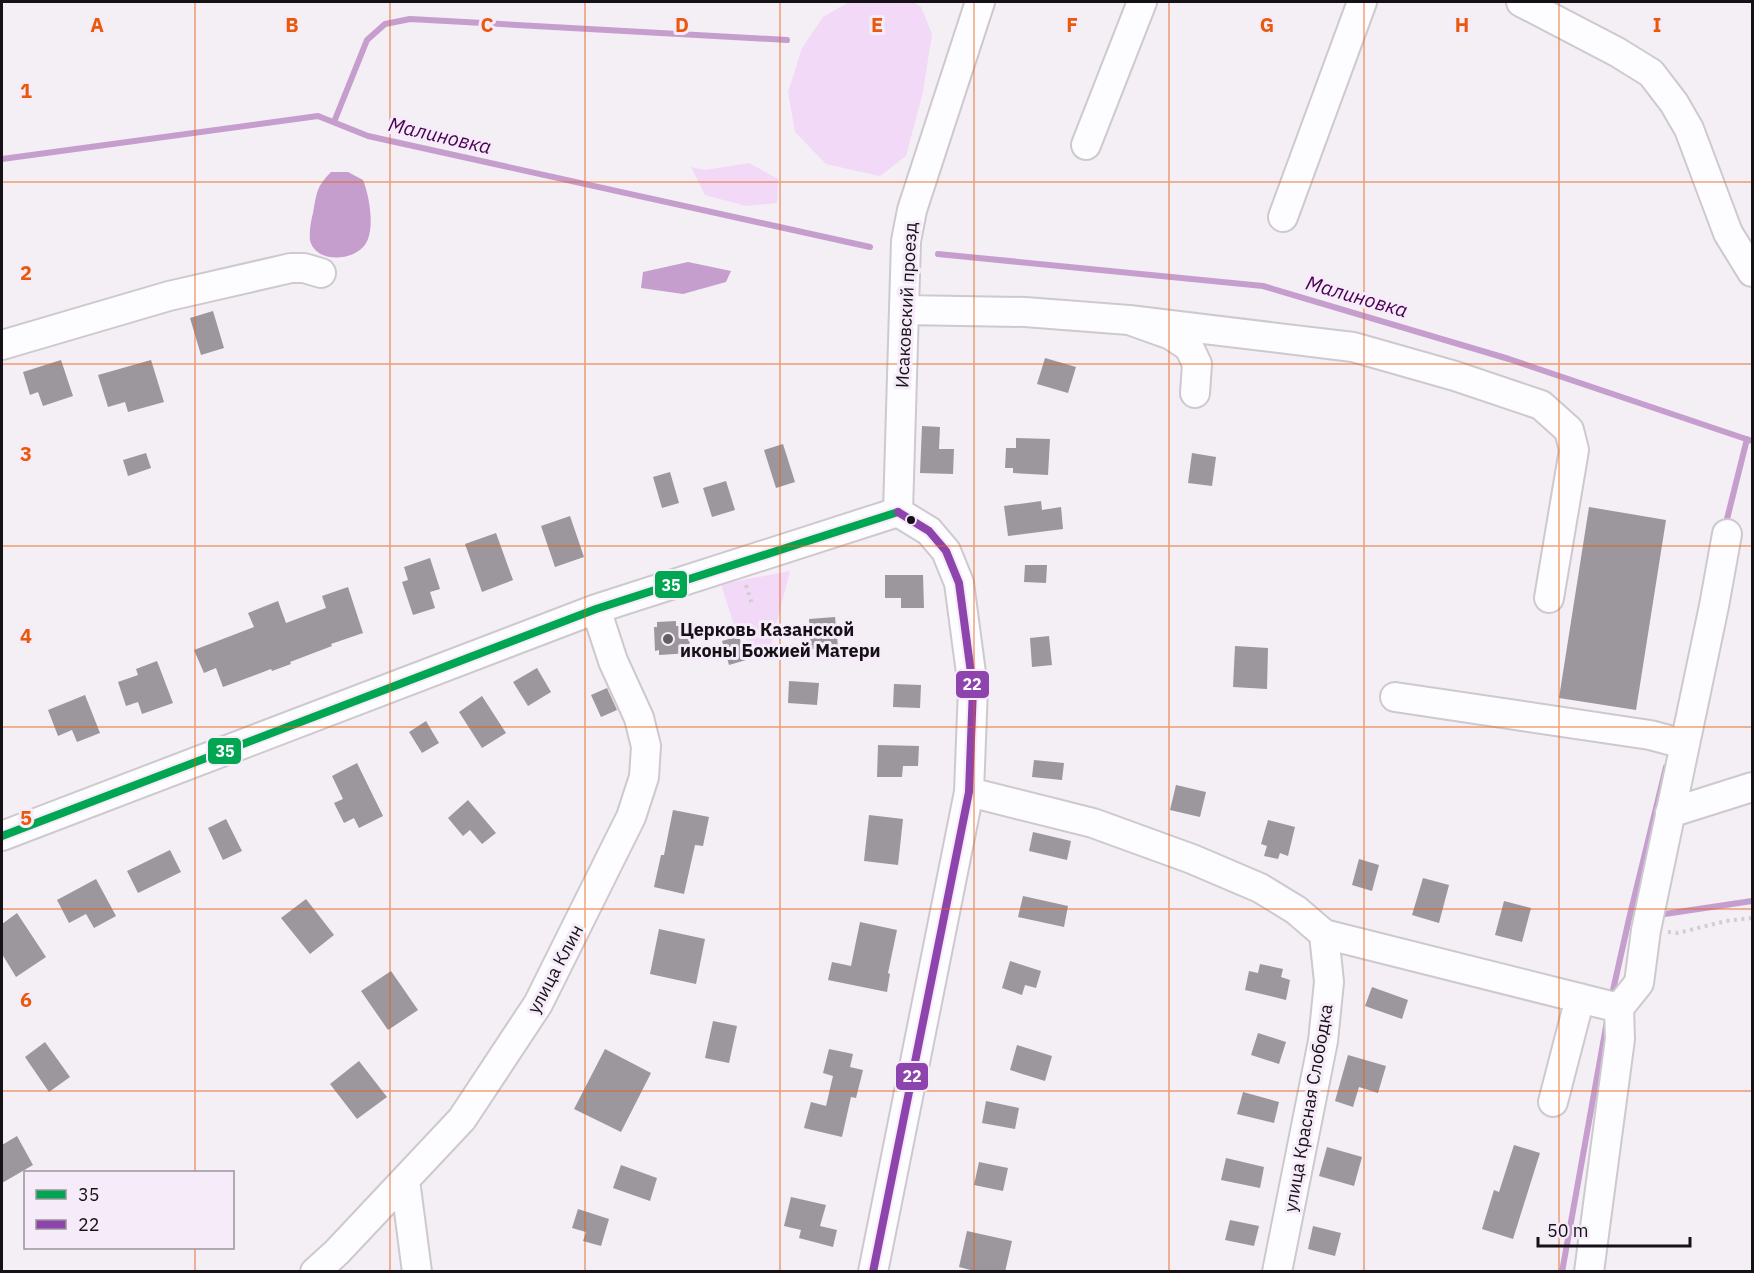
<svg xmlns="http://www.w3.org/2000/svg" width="1754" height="1273" font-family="'IBM Plex Sans',sans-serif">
<rect width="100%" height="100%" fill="#f4eef5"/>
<!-- green -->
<path fill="#f2d9f7" d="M 849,2 L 913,2 L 921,7 L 932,34 L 923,92 L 906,156 L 880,176 L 826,164 L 795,132 L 788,92 L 802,48 L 823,17 Z
M 749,163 L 778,179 L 777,203 L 746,206 L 705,195 L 691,167 L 705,170 Z
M 790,571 L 767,660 L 735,628 L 721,584 Z"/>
<!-- water -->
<path fill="#c69ece" d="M 331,172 L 348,172 L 363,180 C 369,195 374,223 368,239 C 360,262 315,265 310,240 C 309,231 311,221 313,213 C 317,193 316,187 331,172 Z
M 688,262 L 731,271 L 726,282 L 683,294 L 641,288 L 643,272 Z"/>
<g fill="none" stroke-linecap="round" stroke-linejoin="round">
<!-- stream -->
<path stroke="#c69ece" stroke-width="6" d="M 334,122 L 367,40 L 385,24 L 410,19 L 787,40
M 2,159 L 318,116 L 368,136 L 870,247
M 938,254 L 1263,286 L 1509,359 L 1752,441
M 1725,527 L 1747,439
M 1658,915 L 1752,901
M 1611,999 L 1629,919 L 1666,767
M 1562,1272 L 1607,1021"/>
</g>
<!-- building -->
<path fill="#9b979c" d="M 213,311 L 224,348 L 201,355 L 190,318 Z
M 1045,358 L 1076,367 L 1068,393 L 1037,384 Z
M 61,360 L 73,396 L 43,406 L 38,392 L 30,395 L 23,372 Z
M 151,360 L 164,402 L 128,412 L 125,402 L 108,407 L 98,375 Z
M 922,426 L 940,427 L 939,449 L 954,449 L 953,474 L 920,473 Z
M 1016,438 L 1050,439 L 1048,475 L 1013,473 L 1013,468 L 1005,468 L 1006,448 L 1016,448 Z
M 783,444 L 795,482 L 776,488 L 764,450 Z
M 146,453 L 151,468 L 128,476 L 123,460 Z
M 1192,453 L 1216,457 L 1212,486 L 1188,483 Z
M 670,472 L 679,503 L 662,508 L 653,477 Z
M 726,481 L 735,510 L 712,517 L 703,488 Z
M 1041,501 L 1042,510 L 1061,507 L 1063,529 L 1008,536 L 1004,506 Z
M 1589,507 L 1666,520 L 1636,710 L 1559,698 Z
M 570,516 L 584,557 L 555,567 L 541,526 Z
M 496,533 L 513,580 L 482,592 L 465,544 Z
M 430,558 L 440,589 L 430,592 L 435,608 L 413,615 L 402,582 L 408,580 L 404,567 Z
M 1025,565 L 1047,565 L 1046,583 L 1024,582 Z
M 885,575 L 923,575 L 924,608 L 901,608 L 901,598 L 885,598 Z
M 348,587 L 363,633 L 331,644 L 332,646 L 290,662 L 291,664 L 272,671 L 271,669 L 223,687 L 216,668 L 204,673 L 194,650 L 254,627 L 248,613 L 278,601 L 286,623 L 326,608 L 322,596 Z
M 835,617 L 838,647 L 811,649 L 809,619 Z
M 676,621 L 676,626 L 680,626 L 680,629 L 689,629 L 690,653 L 659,655 L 659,650 L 655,651 L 654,627 L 657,627 L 657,622 Z
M 739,636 L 746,660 L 729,665 L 722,641 Z
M 1049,636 L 1052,665 L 1032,667 L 1030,638 Z
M 1235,646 L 1268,648 L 1267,689 L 1233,687 Z
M 157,661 L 173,703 L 142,714 L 138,702 L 126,706 L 118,682 L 138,675 L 136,669 Z
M 537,668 L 551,692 L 528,706 L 513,682 Z
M 789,681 L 819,683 L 817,705 L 788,703 Z
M 894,684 L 921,685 L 920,708 L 893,707 Z
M 607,688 L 617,710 L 601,717 L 591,695 Z
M 85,695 L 100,733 L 77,742 L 72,730 L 58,736 L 48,710 Z
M 482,696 L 506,733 L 482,748 L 459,712 Z
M 426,721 L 439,743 L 422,753 L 409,732 Z
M 878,745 L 919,746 L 918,766 L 903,766 L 902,777 L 877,777 Z
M 1034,760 L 1064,763 L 1062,780 L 1032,777 Z
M 357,763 L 383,816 L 359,828 L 354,818 L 344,823 L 334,803 L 343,799 L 332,776 Z
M 1176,785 L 1206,792 L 1200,817 L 1170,810 Z
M 468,800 L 496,833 L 482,844 L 470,830 L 463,836 L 448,818 Z
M 673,810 L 709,817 L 703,846 L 695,845 L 684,894 L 654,887 L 661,855 L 664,855 Z
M 869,815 L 903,819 L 898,865 L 864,861 Z
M 226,819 L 242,851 L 223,860 L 208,828 Z
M 1268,820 L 1295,827 L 1288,856 L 1280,853 L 1278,859 L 1264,856 L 1267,846 L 1261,844 Z
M 1033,832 L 1071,841 L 1067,860 L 1029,851 Z
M 170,850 L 181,872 L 138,893 L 127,871 Z
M 1359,859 L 1379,865 L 1372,891 L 1352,885 Z
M 1423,878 L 1449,885 L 1439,923 L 1412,915 Z
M 96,879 L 116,916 L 94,928 L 86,914 L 69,923 L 57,900 Z
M 1023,896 L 1068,906 L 1064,927 L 1018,917 Z
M 306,899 L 334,935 L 310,954 L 281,918 Z
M 1504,901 L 1531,908 L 1522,942 L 1495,935 Z
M 17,913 L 46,957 L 16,977 L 2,954 L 2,924 Z
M 860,922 L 897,930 L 888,973 L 890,974 L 887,992 L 828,980 L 832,962 L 851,966 Z
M 659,929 L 705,939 L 696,984 L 650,974 Z
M 1010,961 L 1041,971 L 1036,988 L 1025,985 L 1022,995 L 1002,988 Z
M 1260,964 L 1283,969 L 1281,977 L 1290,980 L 1286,1000 L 1245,990 L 1249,971 L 1258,973 Z
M 391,971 L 418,1010 L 388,1030 L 361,991 Z
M 1372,987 L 1408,1000 L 1402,1019 L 1365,1006 Z
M 713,1021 L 737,1026 L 729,1063 L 705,1058 Z
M 1258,1033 L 1286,1042 L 1279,1064 L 1251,1055 Z
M 45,1042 L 70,1077 L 49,1092 L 25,1057 Z
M 1017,1045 L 1052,1056 L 1045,1081 L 1010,1070 Z
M 605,1049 L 651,1073 L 621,1132 L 574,1109 Z
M 829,1049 L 853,1054 L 850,1067 L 863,1070 L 856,1098 L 851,1097 L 842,1137 L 804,1128 L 811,1102 L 826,1106 L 833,1076 L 823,1073 Z
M 1348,1055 L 1386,1066 L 1378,1093 L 1359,1087 L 1353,1107 L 1335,1101 Z
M 359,1061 L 387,1097 L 357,1119 L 330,1084 Z
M 1243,1092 L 1279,1102 L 1274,1123 L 1237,1114 Z
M 986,1101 L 1019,1108 L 1015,1129 L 982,1123 Z
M 17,1136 L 33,1165 L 2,1183 L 2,1145 Z
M 1514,1145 L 1540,1153 L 1513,1239 L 1482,1229 L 1494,1190 L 1499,1192 Z
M 1327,1147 L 1362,1157 L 1354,1186 L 1319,1176 Z
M 1226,1158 L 1264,1167 L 1260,1188 L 1221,1180 Z
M 979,1162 L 1008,1168 L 1003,1191 L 974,1185 Z
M 621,1165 L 657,1178 L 650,1201 L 613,1188 Z
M 791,1197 L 826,1205 L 820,1226 L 837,1230 L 833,1247 L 799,1238 L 801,1230 L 784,1226 Z
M 578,1209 L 609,1219 L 601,1246 L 583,1241 L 586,1232 L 572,1228 Z
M 1230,1220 L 1259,1226 L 1254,1246 L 1225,1240 Z
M 1313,1226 L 1341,1233 L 1335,1256 L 1308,1249 Z
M 967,1231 L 1012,1241 L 1005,1272 L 978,1272 L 959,1267 Z"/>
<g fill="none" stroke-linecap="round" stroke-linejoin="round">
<!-- minor casing -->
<g stroke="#cdc9ce" stroke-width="32">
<path id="minor" d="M 1521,2 L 1617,52 L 1651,73 L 1674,103 L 1689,129 L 1728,233 L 1752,272
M 1086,145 L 1142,2
M 1283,217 L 1362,2
M 904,310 L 1025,312 L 1129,320 L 1171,335 L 1189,347 L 1197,364 L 1195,393
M 1129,320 L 1353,347 L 1455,376 L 1541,405 L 1569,430 L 1574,450 L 1549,598
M 2,345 L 169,296 L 291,268 L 304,268 L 321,273
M 898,512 L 906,241 L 912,210 L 980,2
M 1395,697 L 1650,735 L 1684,744
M 969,792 L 1093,823 L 1192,859 L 1260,888 L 1296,910 L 1324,934 L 1329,982 L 1323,1041 L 1277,1272
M 1670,813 L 1752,787
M 2,836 L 596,609 L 898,512
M 1324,934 L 1619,1008 L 1620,1039 L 1589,1272
M 1619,1008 L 1639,983 L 1646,930 L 1714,606 L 1727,534
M 1553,1102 L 1580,998
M 405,1180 L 417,1272
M 315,1272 L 337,1252 L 462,1119 L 538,1004 L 631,817 L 644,777 L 646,746 L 639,718 L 613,661 L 596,609
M 873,1272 L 969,792 L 973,688 L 959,583 L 946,551 L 929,531 L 898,512"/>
</g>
<!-- path -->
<path stroke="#d0ced1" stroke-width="4" stroke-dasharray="3 4.5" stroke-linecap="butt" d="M 746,585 L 752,604
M 1668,932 L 1678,933 L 1726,921 L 1752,918"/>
<!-- minor -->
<use href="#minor" stroke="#fdfcfe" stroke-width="28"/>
<!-- bus-1 casing -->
<g stroke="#f6ebf8" stroke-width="12">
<path id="bus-1" d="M 2,836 L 596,609 L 898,512"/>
</g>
<!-- bus-2 casing -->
<g stroke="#f6ebf8" stroke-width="12">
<path id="bus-2" d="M 873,1272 L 969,792 L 973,688 L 959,583 L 946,551 L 929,531 L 898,512"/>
</g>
<!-- bus-1 -->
<use href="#bus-1" stroke="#00a651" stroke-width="8"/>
<!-- bus-2 -->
<use href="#bus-2" stroke="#8e44ad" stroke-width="8"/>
</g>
<!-- grid -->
<path fill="none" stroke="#e8590c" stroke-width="1.5" stroke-opacity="0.55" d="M 195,2 L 195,1172M 390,2 L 390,1272M 585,2 L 585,1272M 780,2 L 780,1272M 974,2 L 974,1272M 1169,2 L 1169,1272M 1364,2 L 1364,1272M 1559,2 L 1559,1272M 2,182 L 1752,182M 2,364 L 1752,364M 2,546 L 1752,546M 2,727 L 1752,727M 2,909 L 1752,909M 2,1091 L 1752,1091M 195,1248 L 195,1272"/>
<!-- markers -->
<circle fill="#151116" stroke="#f6ebf8" stroke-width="2" cx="911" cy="520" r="5"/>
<circle fill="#635e64" stroke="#f6ebf8" stroke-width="2" cx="668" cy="639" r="6"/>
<g text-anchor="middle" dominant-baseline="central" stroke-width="6" stroke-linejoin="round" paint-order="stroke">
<!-- street labels -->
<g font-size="18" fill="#151116" stroke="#f6ebf8">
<text transform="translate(906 305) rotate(-87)">Исаковский проезд</text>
<text transform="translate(555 969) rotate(-62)">улица Клин</text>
<text transform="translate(1308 1108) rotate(-80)">улица Красная Слободка</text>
</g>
<!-- poi labels -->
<g font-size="18" font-weight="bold" fill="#151116" stroke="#f6ebf8" text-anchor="start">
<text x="680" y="629">Церковь Казанской<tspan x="680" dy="21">иконы Божией Матери</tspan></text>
</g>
<!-- water labels -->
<g font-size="20" font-style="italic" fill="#490055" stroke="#f6ebf8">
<text transform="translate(440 135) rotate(13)">Малиновка</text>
<text transform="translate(1357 296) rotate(16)">Малиновка</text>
</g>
</g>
<g font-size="20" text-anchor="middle" font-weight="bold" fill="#e8590c" stroke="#f6ebf8" stroke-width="6" stroke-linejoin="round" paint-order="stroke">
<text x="97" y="32">A</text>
<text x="292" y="32">B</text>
<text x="487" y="32">C</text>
<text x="682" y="32">D</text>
<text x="877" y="32">E</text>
<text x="1072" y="32">F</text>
<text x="1267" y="32">G</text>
<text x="1462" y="32">H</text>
<text x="1657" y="32">I</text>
<text x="26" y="98">1</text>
<text x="26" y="280">2</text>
<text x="26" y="461">3</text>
<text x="26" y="643">4</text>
<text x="26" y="825">5</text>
<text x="26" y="1007">6</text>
</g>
<g stroke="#f6ebf8" stroke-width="2">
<rect x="654" y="570" width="34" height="29" rx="6" fill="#00a651"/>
<rect x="955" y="670" width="35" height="29" rx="6" fill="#8e44ad"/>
<rect x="207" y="737" width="35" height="28" rx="6" fill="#00a651"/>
<rect x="895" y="1062" width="34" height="29" rx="6" fill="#8e44ad"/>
</g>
<g font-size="16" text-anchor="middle" font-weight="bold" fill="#fff">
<text x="671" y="591">35</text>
<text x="972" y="690">22</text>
<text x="225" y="757">35</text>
<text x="912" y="1082">22</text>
</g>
<!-- border -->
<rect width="1754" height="1273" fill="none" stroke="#151116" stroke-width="6"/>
<!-- legend -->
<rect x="24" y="1171" width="210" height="78" fill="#f6ebf8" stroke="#9c949e" stroke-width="1.5"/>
<rect x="36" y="1190" width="30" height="9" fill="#00a651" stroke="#9c949e" stroke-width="1.5"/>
<text x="78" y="1201" font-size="18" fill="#151116">35</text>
<rect x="36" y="1220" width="30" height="9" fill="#8e44ad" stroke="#9c949e" stroke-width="1.5"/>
<text x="78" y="1231" font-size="18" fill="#151116">22</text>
<!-- scale -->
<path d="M1538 1237v9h152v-9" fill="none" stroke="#151116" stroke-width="3"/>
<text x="1547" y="1237" font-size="18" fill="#151116" stroke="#f6ebf8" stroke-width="4.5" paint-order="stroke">50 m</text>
</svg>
